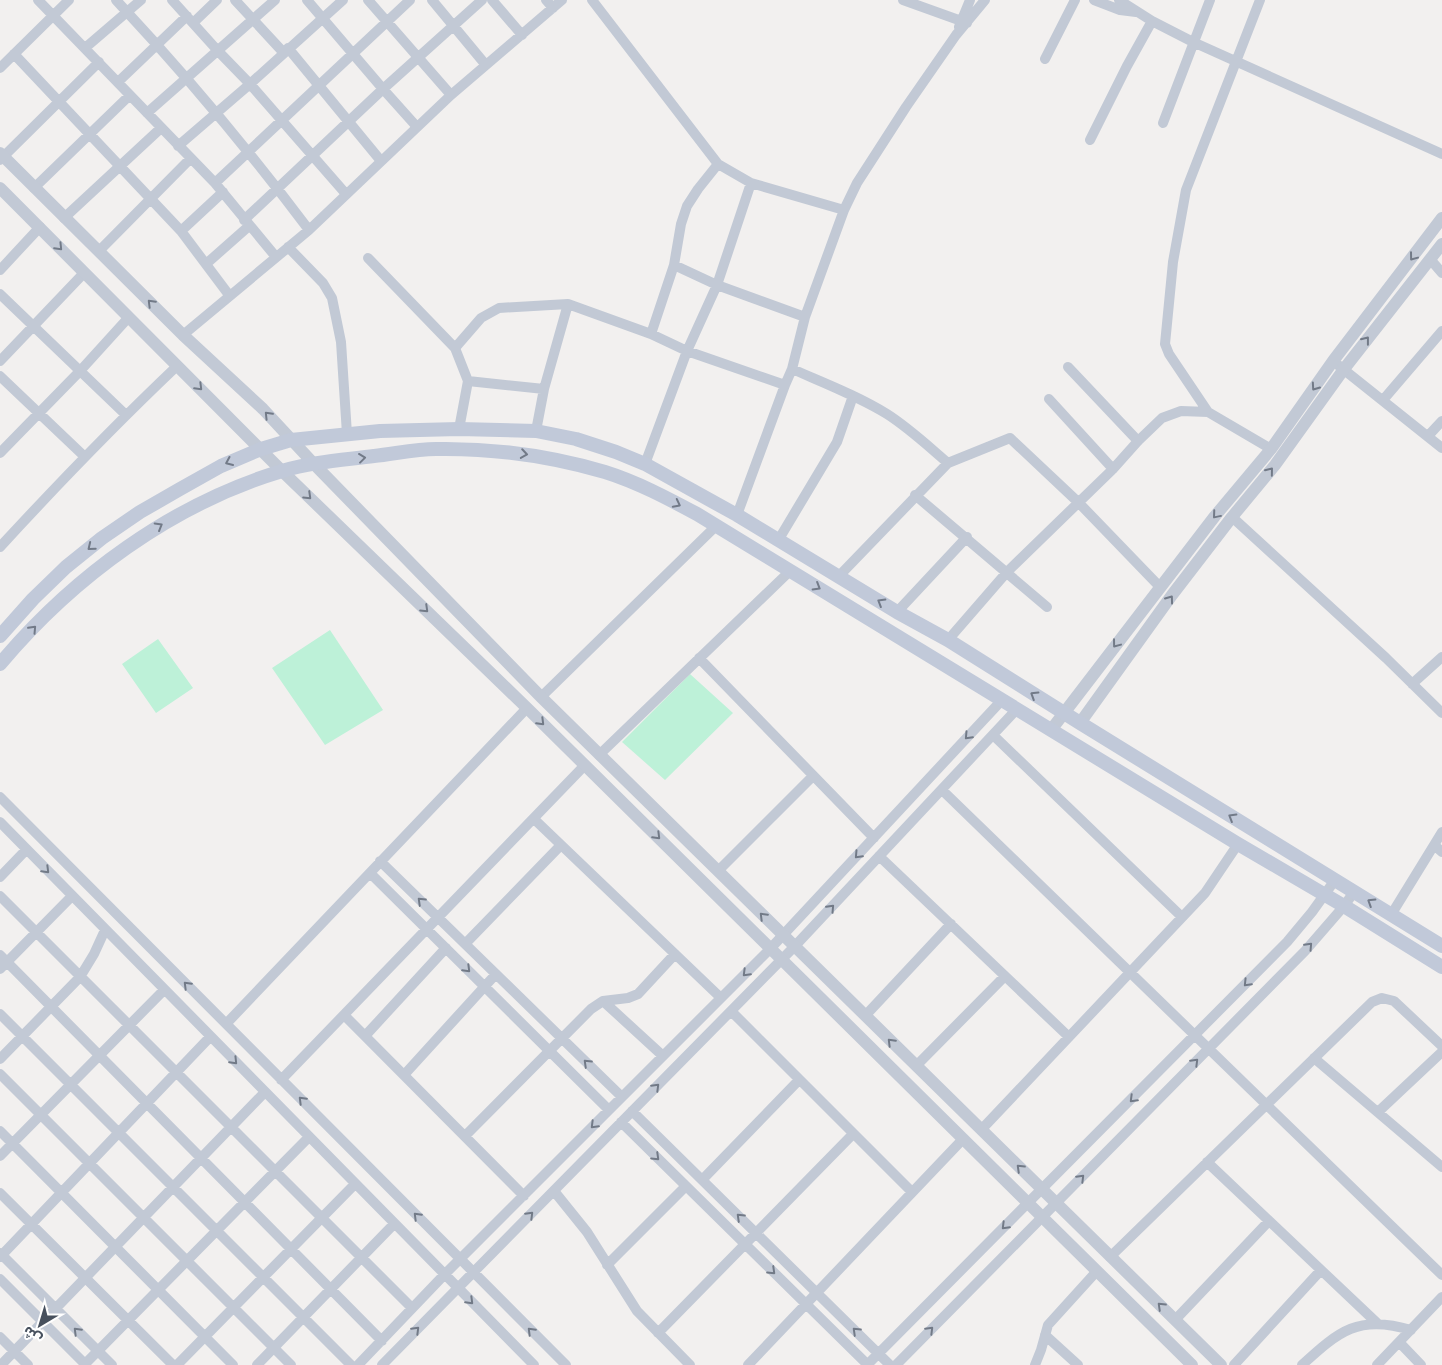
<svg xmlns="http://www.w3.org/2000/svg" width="1442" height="1365" font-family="'Exo 2','Noto Sans Arabic',sans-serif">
<rect width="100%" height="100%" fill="#f2f0ef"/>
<!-- green -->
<path fill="#bdf1d8" d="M 330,630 L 383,710 L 325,745 L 272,668 Z
M 158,639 L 193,688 L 156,713 L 122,664 Z
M 690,674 L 733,713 L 665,780 L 622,742 Z"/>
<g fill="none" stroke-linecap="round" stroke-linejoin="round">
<!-- minor -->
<path stroke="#c2c9d5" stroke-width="10" d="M 38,0 L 215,183 L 276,257
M 116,0 C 184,73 249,150 309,230
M 172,0 L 218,51 L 250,84 L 346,194
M 235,0 L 283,52
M 307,0 L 383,89 L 417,127
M 368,0 L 451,95
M 432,0 L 485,64
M 492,0 L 522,35
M 546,0 L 553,8
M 592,0 L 718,164 L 751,183 L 844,210
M 903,0 L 967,23
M 1094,0 L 1120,10 L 1136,12
M 1119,0 L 1152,21 L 1193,42 L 1442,154
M 1260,0 L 1186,190 L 1173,262 L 1165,344 L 1169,354 L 1208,412 L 1271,449
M 193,23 L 217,0
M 959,27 L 970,0
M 85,48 L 141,0
M 288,48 L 381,161
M 14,54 L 181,231 L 229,295
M 1045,59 L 1075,0
M 0,68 L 69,0
M 118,82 L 187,16
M 147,113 L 275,0
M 1163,123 L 1210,0
M 1090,140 L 1127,66 L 1152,21
M 178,146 L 250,84 L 343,0
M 0,160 L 99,62
M 215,183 L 410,0
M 34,188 L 130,95
M 64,218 L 161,128
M 244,220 L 383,89 L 482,0
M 181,231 L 223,192
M 288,247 L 323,283 L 332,298 L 341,342 L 347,434
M 99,251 L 190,159
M 368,258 L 455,348 L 468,381 L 459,429
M 1430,259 L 1442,273
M 206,264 L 249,226
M 674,265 L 717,285 L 805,317
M 0,270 L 40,227
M 0,294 L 126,415
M 651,334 L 674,265 L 681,224 L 687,206 L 698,189 L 718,164
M 183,335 L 309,230 L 451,95 L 562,0
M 455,348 L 481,318 L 499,308 L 568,304 L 651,334 L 687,351 L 785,385
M 0,361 L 84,273
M 1338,365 L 1442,448
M 1068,367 L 1138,441
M 792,369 C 824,383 858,396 887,414 C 909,428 928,446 948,463
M 0,376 L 85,457
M 468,381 L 544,389
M 1049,399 L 1113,469
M 1383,400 L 1442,331
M 536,431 L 544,389 L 568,304
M 1428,436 L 1442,421
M 0,453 L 80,371 L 129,317
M 645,464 L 687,351 L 717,285 L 751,183
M 915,495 L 1047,607
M 737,515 L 785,385 L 792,369 L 805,317 L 844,210 L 857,183 L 906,107 L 956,35 L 985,0
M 1232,517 L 1386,658 L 1442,713
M 779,539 L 837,442 L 853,396
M 0,547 C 57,485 116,424 177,366
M 839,576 L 948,463 L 1010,438 L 1078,502 L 1160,587
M 897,612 L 967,537
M 948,640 L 1007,572 L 1113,469 L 1138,441 L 1162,418 L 1181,411 L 1208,412
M 699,658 L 874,838
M 1412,684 L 1442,657
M 541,697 L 716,526
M 993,735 L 1182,917
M 599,755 L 790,571
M 942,790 L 1442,1275
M 0,797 L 566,1365
M 534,819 L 721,998
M 0,822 L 534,1365
M 1434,845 L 1442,852
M 879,856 L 1069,1037
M 380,861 L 622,1097
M 718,871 L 813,776
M 370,873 L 609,1110
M 0,877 L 26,850
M 0,896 L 412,1308
M 1391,915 L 1442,832
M 465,944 L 561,845
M 0,955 L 382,1341
M 0,969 L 72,896
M 603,1001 L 663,1056
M 731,1011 L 912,1192
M 0,1014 L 351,1365
M 344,1015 L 524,1196
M 865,1016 L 951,924
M 226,1024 L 527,708
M 365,1036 L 446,948
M 1314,1058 L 1442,1167
M 0,1059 L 80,977 L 94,954 L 105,930
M 916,1066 L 1005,976
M 0,1074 L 291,1365
M 404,1075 L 496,974
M 281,1080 L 585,765
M 632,1111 L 890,1365
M 1378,1112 L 1442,1052
M 621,1122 L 868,1365
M 981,1130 L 1205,893 L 1238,844
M 0,1131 L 233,1365
M 465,1136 L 591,1009 L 603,1001 L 628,998 L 638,994 L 675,954
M 0,1156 L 164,990
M 1207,1162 L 1377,1323
M 702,1180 L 799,1080
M 554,1191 L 587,1232 L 637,1311 L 690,1365
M 0,1193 L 173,1365
M 0,1253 L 112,1365
M 0,1257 L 210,1037
M 1110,1257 L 1372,1002 L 1382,998 L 1394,1001 L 1442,1046
M 607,1265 L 686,1186
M 0,1279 L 86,1365
M 1175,1320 L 1269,1221
M 658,1333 L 853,1134
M 1045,1335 L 1078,1365
M 0,1337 L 28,1365
M 1399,1342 L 1421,1365
M 1,1365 L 265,1092
M 84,1365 L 309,1137
M 177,1365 L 355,1184
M 257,1365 L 394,1224
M 358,1365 L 444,1275 L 770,949 L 1002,700
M 382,1365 L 794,947 L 1017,709
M 748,1365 L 963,1139
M 867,1365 L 1287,942 L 1312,912 L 1335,880
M 896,1365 L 1305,951 L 1344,906 L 1354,892
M 1035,1365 L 1041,1350 L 1048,1325 L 1097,1271
M 1234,1365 L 1321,1270
M 1302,1365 C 1339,1331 1359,1314 1411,1330
M 1377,1365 L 1442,1297"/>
<!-- tertiary -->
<path stroke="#c2c9d5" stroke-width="12" d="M 0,153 L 183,335 L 263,409 L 314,464 L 541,697 L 1221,1365
M 0,188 L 282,471 L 527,708 L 1192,1365
M 1080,723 L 1172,595 L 1232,517 L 1275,465 L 1344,369 L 1442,244
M 1051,730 L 1215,516 L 1271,449 L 1333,361 L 1442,218"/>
<!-- secondary -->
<path stroke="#c1c9d9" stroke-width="14" d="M 0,636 L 33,599 L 66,567 L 102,538 L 140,512 L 180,489 L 221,466 L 261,449 L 291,440 L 380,431 L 459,429 L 536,431 L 576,439 L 616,452 L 645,464 L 737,515 L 897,612 L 948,640 L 1080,723 L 1442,946
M 0,664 C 73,577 172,504 282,471 C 311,462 343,460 374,456 C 394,454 415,449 436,449 C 492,448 550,456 605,472 C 637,482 667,498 697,514 L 1238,844 L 1344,906 L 1442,967"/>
</g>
<!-- one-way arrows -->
<defs><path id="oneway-chevron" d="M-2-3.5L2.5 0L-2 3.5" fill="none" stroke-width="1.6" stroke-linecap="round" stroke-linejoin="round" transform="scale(1.25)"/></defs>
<g stroke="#727a87">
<use href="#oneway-chevron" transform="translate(59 247) rotate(46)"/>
<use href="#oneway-chevron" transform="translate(1413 257) rotate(127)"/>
<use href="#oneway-chevron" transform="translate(151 303) rotate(-135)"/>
<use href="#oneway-chevron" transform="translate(1366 340) rotate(-52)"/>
<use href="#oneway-chevron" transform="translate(199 387) rotate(45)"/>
<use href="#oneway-chevron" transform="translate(1315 387) rotate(125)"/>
<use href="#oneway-chevron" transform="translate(268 415) rotate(-134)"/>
<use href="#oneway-chevron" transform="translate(1270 471) rotate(-51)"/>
<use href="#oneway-chevron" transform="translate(308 496) rotate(44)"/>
<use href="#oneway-chevron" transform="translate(1216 515) rotate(130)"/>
<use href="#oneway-chevron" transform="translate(1170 599) rotate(-54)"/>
<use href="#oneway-chevron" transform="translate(425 609) rotate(44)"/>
<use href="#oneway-chevron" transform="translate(1116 644) rotate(127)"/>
<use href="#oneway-chevron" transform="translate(541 722) rotate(45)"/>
<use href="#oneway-chevron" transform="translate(968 736) rotate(133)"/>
<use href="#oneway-chevron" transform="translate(657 836) rotate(45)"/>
<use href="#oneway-chevron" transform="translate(858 855) rotate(133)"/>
<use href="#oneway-chevron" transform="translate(46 870) rotate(45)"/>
<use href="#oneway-chevron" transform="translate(421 901) rotate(-136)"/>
<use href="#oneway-chevron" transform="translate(831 908) rotate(-47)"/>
<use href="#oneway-chevron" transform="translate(763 916) rotate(-135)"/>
<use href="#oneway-chevron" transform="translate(1309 946) rotate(-47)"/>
<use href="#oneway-chevron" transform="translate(467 969) rotate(45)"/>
<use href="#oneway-chevron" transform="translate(746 973) rotate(135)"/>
<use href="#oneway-chevron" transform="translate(1247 983) rotate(134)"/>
<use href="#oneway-chevron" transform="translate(187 985) rotate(-135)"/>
<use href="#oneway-chevron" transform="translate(891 1042) rotate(-135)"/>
<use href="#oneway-chevron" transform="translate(234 1061) rotate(46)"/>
<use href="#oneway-chevron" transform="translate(1195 1062) rotate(-45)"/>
<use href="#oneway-chevron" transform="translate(587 1063) rotate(-136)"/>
<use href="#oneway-chevron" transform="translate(656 1087) rotate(-45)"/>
<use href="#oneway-chevron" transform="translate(1133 1099) rotate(135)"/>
<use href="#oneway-chevron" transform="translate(302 1100) rotate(-135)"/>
<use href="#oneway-chevron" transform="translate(594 1125) rotate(135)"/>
<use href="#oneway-chevron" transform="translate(656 1157) rotate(44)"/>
<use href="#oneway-chevron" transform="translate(1020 1168) rotate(-136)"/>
<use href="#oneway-chevron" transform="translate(1081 1178) rotate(-45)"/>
<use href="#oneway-chevron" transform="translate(530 1215) rotate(-45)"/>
<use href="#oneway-chevron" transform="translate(417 1216) rotate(-135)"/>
<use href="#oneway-chevron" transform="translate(740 1217) rotate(-136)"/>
<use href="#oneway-chevron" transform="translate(1005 1226) rotate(135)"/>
<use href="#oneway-chevron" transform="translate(772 1271) rotate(44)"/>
<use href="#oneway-chevron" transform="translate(470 1301) rotate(45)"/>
<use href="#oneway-chevron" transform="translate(1161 1306) rotate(-136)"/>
<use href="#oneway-chevron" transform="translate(416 1330) rotate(-45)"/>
<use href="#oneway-chevron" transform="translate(930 1330) rotate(-45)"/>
<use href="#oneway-chevron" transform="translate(77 1331) rotate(-135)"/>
<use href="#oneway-chevron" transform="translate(531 1331) rotate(-135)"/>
<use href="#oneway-chevron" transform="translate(856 1331) rotate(-136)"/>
</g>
<g stroke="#727a88">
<use href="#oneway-chevron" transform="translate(524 454) rotate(9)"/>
<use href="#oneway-chevron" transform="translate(362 458) rotate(-7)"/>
<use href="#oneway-chevron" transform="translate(229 462) rotate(156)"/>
<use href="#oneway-chevron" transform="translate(677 504) rotate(27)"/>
<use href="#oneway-chevron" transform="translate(159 526) rotate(-30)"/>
<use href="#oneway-chevron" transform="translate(91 547) rotate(141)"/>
<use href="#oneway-chevron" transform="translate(817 587) rotate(31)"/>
<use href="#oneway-chevron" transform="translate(881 602) rotate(-149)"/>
<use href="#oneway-chevron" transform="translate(33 629) rotate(-47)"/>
<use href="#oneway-chevron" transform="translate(1034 695) rotate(-148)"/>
<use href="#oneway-chevron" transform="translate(1232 817) rotate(-149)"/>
<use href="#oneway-chevron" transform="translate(1371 902) rotate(-148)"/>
</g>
<!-- north arrow -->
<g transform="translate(40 1325) rotate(218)" stroke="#ffffff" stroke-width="4" paint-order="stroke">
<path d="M0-4L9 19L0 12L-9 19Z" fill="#47505d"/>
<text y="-8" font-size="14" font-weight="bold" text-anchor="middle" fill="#47505d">ش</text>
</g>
</svg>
